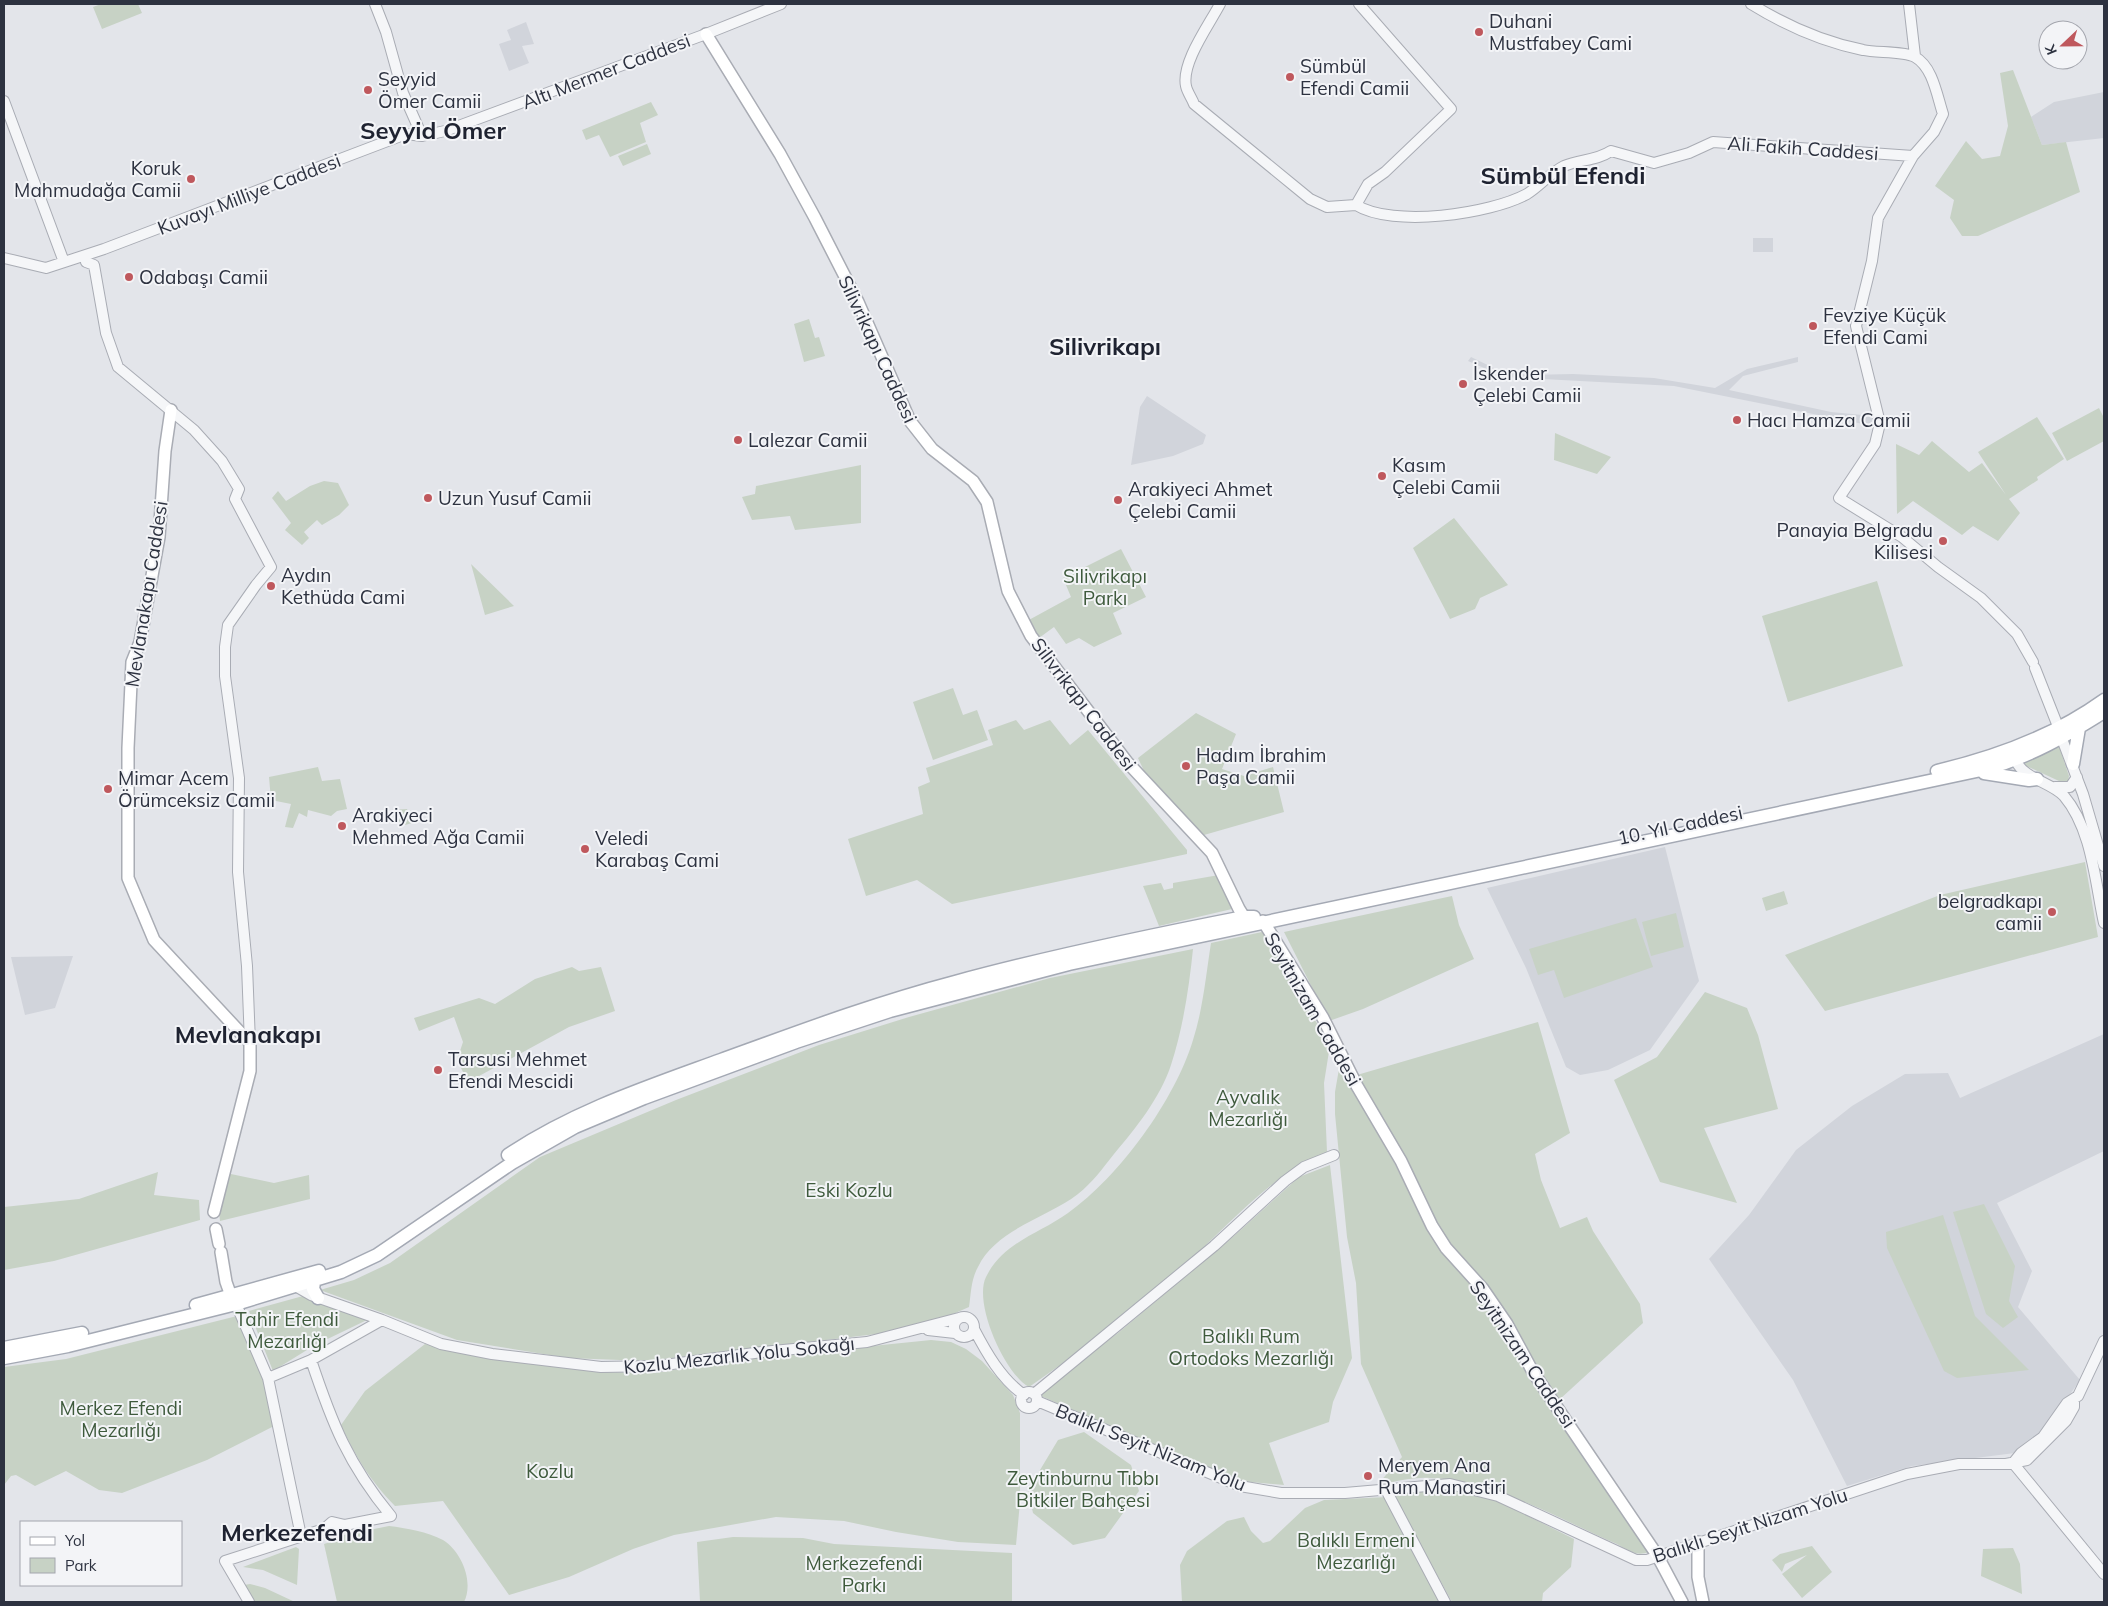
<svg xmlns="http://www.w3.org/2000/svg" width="2108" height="1606" font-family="Mulish,sans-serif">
<rect width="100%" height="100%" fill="#e3e5ea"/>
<!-- built -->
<path fill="#d1d4db" d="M 526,22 L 534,44 L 522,46 L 529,63 L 509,71 L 499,44 L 511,40 L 507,30 Z
M 2104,92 L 2104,138 L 2042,145 L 2031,117 L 2054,102 Z
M 1753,238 L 1773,238 L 1773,252 L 1753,252 Z
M 1471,357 L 1500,371 L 1528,375 L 1573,374 L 1654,378 L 1715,388 L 1747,369 L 1798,357 L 1798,362 L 1743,376 L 1729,390 L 1831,412 L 1873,416 L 1873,426 L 1674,386 L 1505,377 L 1468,361 Z
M 1147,396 L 1206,435 L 1203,444 L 1173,456 L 1131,465 L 1140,407 Z
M 1665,847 L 1699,981 L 1650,1050 L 1608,1070 L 1580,1075 L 1566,1067 L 1526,968 L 1487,888 Z
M 73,956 L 55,1008 L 25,1015 L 11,957 Z
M 2104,1034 L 2104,1151 L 1997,1203 L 2032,1271 L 2018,1307 L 2080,1380 L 2046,1429 L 2015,1453 L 1912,1466 L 1847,1486 L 1793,1380 L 1709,1259 L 1749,1215 L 1796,1150 L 1852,1106 L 1905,1074 L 1948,1073 L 1960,1098 Z"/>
<!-- green -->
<path fill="#c7d2c5" d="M 101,4 L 138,4 L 142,13 L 102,29 L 93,7 Z
M 2013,70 L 2042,145 L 2066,142 L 2080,192 L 1978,236 L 1962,236 L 1950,218 L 1954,200 L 1935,186 L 1966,141 L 1982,159 L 2000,156 L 2008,126 L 2000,73 Z
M 651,102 L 658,115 L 640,123 L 646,142 L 610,157 L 599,135 L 586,140 L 582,130 Z
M 647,144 L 651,154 L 623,166 L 618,156 Z
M 809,319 L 815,338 L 819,337 L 825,356 L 804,362 L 794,324 Z
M 2099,408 L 2104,418 L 2104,441 L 2067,461 L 2052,433 Z
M 2037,417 L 2064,459 L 2037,477 L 2038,480 L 2009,499 L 2020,513 L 1998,541 L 1973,526 L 1962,535 L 1913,501 L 1897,514 L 1896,444 L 1919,455 L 1932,441 L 1969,472 L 1982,463 L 2006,495 L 1978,452 Z
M 1555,433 L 1611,457 L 1597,474 L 1554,460 Z
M 861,465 L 861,523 L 795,530 L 790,516 L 752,520 L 742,497 L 755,494 L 756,486 Z
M 324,481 L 338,483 L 349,505 L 339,515 L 322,525 L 317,520 L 304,532 L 309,538 L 302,545 L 285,530 L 291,523 L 272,498 L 278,491 L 286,501 L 310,486 Z
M 1454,518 L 1508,585 L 1480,598 L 1475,609 L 1450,619 L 1413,548 Z
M 1121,549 L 1146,597 L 1113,613 L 1122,634 L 1094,647 L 1079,638 L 1066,644 L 1054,627 L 1039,638 L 1027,621 L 1071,597 L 1063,578 Z
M 471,564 L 514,606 L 485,615 Z
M 1877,581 L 1903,666 L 1788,702 L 1762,616 Z
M 953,688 L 963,715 L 977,710 L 988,740 L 933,760 L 913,702 Z
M 1196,713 L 1236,734 L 1222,769 L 1244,776 L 1273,767 L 1284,812 L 1204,835 L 1145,773 L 1138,758 Z
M 1016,720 L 1024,730 L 1050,720 L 1070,745 L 1088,730 L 1187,850 L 1187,854 L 952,904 L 917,880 L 866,896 L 848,839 L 923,814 L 918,787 L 930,782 L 926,768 L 993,745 L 988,730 Z
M 2059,746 L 2069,776 L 2068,782 L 2059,781 L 2022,764 Z
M 318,767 L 322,781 L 340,779 L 347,809 L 337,811 L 331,816 L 308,810 L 307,817 L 299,813 L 293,828 L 285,827 L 291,804 L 271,800 L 269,777 Z
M 407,809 L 412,823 L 405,825 L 403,822 L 395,821 L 392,810 Z
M 2085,862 L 2098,937 L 1825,1011 L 1785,955 L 1940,895 Z
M 1219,875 L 1232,909 L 1159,926 L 1143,886 L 1161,883 L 1164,890 L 1173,888 L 1173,883 Z
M 1784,891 L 1788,904 L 1766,911 L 1762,898 Z
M 1452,896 L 1459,925 L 1474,959 L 1363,1009 L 1329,1021 L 1284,932 Z
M 1676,913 L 1684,947 L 1651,956 L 1642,922 Z
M 1636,918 L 1653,967 L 1564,998 L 1554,970 L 1538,975 L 1529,949 Z
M 1262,932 L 1330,1045 L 1324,1083 L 1327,1152 C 1269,1175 1228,1227 1182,1267 C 1133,1309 1082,1351 1029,1387 C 1005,1374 973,1303 986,1277 C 1003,1242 1039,1234 1068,1213 C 1119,1177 1175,1100 1193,1040 C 1203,1009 1206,975 1211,943 Z
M 1193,949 C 1189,988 1183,1028 1171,1065 C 1160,1098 1136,1128 1114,1154 C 1103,1168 1092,1183 1078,1194 C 1047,1218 996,1229 978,1267 C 971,1279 971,1294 969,1307 L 919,1329 L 646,1361 L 568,1358 L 457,1340 L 320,1290 L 354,1280 L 390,1263 L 540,1157 L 676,1100 L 819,1045 L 909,1017 L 1050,978 Z
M 572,967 L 579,971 L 601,967 L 615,1011 L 569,1027 L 468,1082 L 457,1060 L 463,1042 L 454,1017 L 419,1031 L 414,1018 L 479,998 L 495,1004 L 535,979 Z
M 1705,992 L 1747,1008 L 1758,1035 L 1778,1109 L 1704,1128 L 1737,1203 L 1660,1182 L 1614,1080 L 1657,1057 Z
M 1538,1022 L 1570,1133 L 1535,1154 L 1541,1180 L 1560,1228 L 1587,1217 L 1593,1231 L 1640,1304 L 1643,1323 L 1559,1400 L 1452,1249 L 1357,1075 Z
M 1340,1063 L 1391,1156 L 1422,1218 L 1447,1258 L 1481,1296 L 1540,1392 L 1649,1552 C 1636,1557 1628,1550 1617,1544 C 1561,1520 1491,1479 1430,1478 C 1413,1477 1394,1482 1377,1485 L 1402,1457 L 1361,1364 L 1356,1283 L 1347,1237 L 1335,1114 L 1335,1092 Z
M 1330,1165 L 1352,1358 L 1333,1402 L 1329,1422 L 1269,1443 L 1284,1485 L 1241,1481 L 1211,1470 L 1041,1396 L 1054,1380 L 1118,1333 L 1235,1235 L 1299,1177 Z
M 158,1172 L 154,1195 L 199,1200 L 200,1220 L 54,1261 L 4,1270 L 4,1207 L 79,1199 Z
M 226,1173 L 274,1183 L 309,1175 L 310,1199 L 220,1221 L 219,1212 Z
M 1984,1204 L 2015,1266 L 2009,1301 L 2018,1317 L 2003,1328 L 1986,1314 L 1953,1212 Z
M 1943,1215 L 1975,1316 L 2029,1370 L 1957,1378 L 1944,1371 L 1887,1248 L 1886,1232 Z
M 303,1296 L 367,1320 L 315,1345 L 273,1371 L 249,1311 Z
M 237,1316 L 264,1378 L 274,1426 L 207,1460 L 122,1493 L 99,1490 L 66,1471 L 35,1486 L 16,1475 L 11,1476 L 4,1485 L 4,1367 L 66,1359 Z
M 931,1340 L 951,1342 L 966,1349 L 982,1361 L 1013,1395 L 1020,1413 L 1020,1502 L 1016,1545 L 958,1542 L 896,1532 L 844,1521 L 776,1517 L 674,1535 L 633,1549 L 569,1577 L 509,1595 L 443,1501 L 395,1506 C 369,1479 357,1459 341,1425 L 365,1391 L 425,1344 L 505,1361 L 605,1372 L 655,1373 L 735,1360 Z
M 1084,1432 L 1131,1465 L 1139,1491 L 1105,1538 L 1073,1545 L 1033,1513 L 1028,1490 L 1058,1440 Z
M 1450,1487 L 1496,1500 L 1574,1539 L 1571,1567 L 1543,1593 L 1542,1602 L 1452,1602 L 1393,1495 Z
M 1387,1497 L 1441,1602 L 1182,1602 L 1180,1565 L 1187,1551 L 1227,1521 L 1244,1517 L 1251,1531 L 1263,1543 L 1270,1541 L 1305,1508 L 1324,1500 Z
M 389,1526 C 406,1528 428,1532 443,1540 C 462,1552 474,1582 464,1602 L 337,1602 L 324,1544 L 342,1538 L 344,1535 Z
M 733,1537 L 803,1538 L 834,1544 L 1012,1553 L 1012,1602 L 700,1602 L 697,1542 Z
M 1812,1546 L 1832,1572 L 1802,1598 L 1782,1574 L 1807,1555 L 1785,1564 L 1782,1572 L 1772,1560 L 1780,1554 Z
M 296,1547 L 299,1549 L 297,1585 L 263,1570 L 243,1567 Z
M 2013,1548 L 2020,1564 L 2022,1594 L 1981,1576 L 1983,1549 Z
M 250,1584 L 265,1588 L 295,1602 L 255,1602 L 244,1585 Z"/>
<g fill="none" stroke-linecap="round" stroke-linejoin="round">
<!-- tertiary casing -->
<g stroke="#a9acb4" stroke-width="12">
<path id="tertiary" d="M 375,4 L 386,32 L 403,93 L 422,136
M 1220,4 C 1209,25 1181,63 1186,86 C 1187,92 1192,98 1194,104 L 1310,199 L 1327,207 L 1356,205
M 1751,4 C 1785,25 1823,42 1863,50 C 1876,53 1904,51 1915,57 C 1933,67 1937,96 1943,114 L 1934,132 L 1913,156 L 1878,218 L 1872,261 L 1856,326 L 1880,423 L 1875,444 L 1839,498 L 1902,537 L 1938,567 L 1981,598 L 2017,634 L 2033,662
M 1909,4 L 1915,56
M 4,101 L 64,262
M 1356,205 C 1393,228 1490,214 1527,194 C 1540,186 1550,173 1564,166 C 1580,159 1596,161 1611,151 L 1654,163 L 1689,153 L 1713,142 L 1913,156
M 1356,205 L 1368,184 L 1385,172 L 1451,109 L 1359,4
M 4,258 L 46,268 L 104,249 L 406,134 L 422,136 L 445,131 L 706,34 L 781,4
M 86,262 L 94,265 L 106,333 L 118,367 L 194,430 L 222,461 L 239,489 L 235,499 L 271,567 L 256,585 L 228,625 L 225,647 L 225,676 L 239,778 L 238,872 L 247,966 L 250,1043
M 2035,668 L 2059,729
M 2062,739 L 2083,794 L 2104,866
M 2016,761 C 2024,779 2051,782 2064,796 C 2092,829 2095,882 2104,923
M 2055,787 L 2070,787 L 2077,777
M 297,1287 L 311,1295 L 382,1320 L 441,1344 L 492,1354 L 601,1367 L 657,1366 L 762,1352 L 867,1342 L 959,1318
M 236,1304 L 268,1378 L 301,1536
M954 1327a10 10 0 1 1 20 0a10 10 0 1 1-20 0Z
M 974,1329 C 986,1352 1001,1379 1024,1395
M 928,1330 L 955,1333
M 268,1378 L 311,1360 L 382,1320
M1021 1400a8 8 0 1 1 16 0a8 8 0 1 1-16 0Z
M 1034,1394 L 1214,1246 L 1285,1181 L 1304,1167 L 1334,1155
M 1037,1401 L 1240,1486 L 1281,1493 L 1345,1493 L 1450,1484 L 1498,1496 L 1636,1560 L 1647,1560 L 1907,1474 L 1959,1464 L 2006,1464 L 2027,1460 L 2066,1421 L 2074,1407 L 2074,1399
M 2013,1463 L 2021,1453 L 2043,1437 L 2067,1403 L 2078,1396 L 2104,1341
M 2013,1463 L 2104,1574
M 1386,1490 L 1445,1602
M 324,1529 L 332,1522 L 345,1525
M 249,1602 L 225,1561 L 324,1529 L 331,1532 L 336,1532 L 345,1525 L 391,1516 C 348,1464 332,1423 311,1360"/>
</g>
<!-- secondary casing -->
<g stroke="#a9acb4" stroke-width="14">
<path id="secondary" d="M 706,34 L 780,154 L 815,218 L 858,302 L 910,421 L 932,449 L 973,481 L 987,502 L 1008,591 L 1031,636 L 1127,762 L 1212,853 L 1239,909 L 1244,917
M 171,410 L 165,451 L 159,537 L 140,642 L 132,662 L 128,748 L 128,878 L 154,940 L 250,1043 L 250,1071 L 214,1212
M 1263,921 L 1323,1018 L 1357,1086 L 1401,1161 L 1432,1226 L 1446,1248 L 1483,1289 L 1507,1324 L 1533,1372 L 1657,1555 L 1682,1602
M 216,1229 L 219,1244
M 221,1252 L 226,1282 L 231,1296
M 1698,1542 L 1698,1577 L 1703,1602"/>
</g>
<!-- primary casing -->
<g stroke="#a4a9b4" stroke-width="15">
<path id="primary" d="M 2073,764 L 2079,728
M 1937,771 C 1997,757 2054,736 2104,700
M 1984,773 L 2029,780 L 2037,779
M 508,1155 C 574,1111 647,1087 721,1060 C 798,1032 875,1003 955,982 C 1050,956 1147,936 1244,917 L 1254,917
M 314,1282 L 313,1289 L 318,1298
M 196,1305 L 319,1271
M 4,1348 L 82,1333
M 4,1358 L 68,1346 L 236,1304 L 341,1272 L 377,1255 L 512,1163 L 575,1127 L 644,1098 L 796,1042 L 890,1011 L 1069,964 L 1986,769 C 2030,757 2066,736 2104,712"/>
</g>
<!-- tertiary -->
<use href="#tertiary" stroke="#f5f6f8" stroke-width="10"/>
<!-- secondary -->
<use href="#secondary" stroke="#fff" stroke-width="11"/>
<!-- primary -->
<use href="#primary" stroke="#fff" stroke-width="12"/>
</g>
<!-- markers -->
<g fill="#bf585d" stroke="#f3f4f7" stroke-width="2">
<circle cx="1479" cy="32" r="5"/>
<circle cx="1290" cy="77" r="5"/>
<circle cx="368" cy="90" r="5"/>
<circle cx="191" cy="179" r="5"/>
<circle cx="129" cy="277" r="5"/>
<circle cx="1813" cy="326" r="5"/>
<circle cx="1463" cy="384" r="5"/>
<circle cx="1737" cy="420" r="5"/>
<circle cx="738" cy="440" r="5"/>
<circle cx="1382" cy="476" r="5"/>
<circle cx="428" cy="498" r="5"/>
<circle cx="1118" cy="500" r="5"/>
<circle cx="1943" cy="541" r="5"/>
<circle cx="271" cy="586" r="5"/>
<circle cx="1186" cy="766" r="5"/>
<circle cx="108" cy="789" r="5"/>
<circle cx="342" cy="826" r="5"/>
<circle cx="585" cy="849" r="5"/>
<circle cx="2052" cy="912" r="5"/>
<circle cx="438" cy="1070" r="5"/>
<circle cx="1368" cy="1476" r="5"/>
</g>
<g text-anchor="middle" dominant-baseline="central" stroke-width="4" stroke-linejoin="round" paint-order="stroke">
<!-- poi labels -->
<g font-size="19" fill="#2d3240" stroke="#f3f4f7" text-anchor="start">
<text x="1489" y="21">Duhani<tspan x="1489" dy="22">Mustfabey Cami</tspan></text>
<text x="1300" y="66">Sümbül<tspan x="1300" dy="22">Efendi Camii</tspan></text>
<text x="378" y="79">Seyyid<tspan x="378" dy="22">Ömer Camii</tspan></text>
<text x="181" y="168" text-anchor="end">Koruk<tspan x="181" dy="22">Mahmudağa Camii</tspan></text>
<text x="139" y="277">Odabaşı Camii</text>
<text x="1823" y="315">Fevziye Küçük<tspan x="1823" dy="22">Efendi Cami</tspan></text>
<text x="1473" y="373">İskender<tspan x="1473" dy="22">Çelebi Camii</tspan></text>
<text x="1747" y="420">Hacı Hamza Camii</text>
<text x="748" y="440">Lalezar Camii</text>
<text x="1392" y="465">Kasım<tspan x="1392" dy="22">Çelebi Camii</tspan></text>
<text x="1128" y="489">Arakiyeci Ahmet<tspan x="1128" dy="22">Çelebi Camii</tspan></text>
<text x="438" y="498">Uzun Yusuf Camii</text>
<text x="1933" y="530" text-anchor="end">Panayia Belgradu<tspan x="1933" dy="22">Kilisesi</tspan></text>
<text x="281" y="575">Aydın<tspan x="281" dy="22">Kethüda Cami</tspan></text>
<text x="1196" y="755">Hadım İbrahim<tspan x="1196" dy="22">Paşa Camii</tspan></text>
<text x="118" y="778">Mimar Acem<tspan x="118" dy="22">Örümceksiz Camii</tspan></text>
<text x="352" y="815">Arakiyeci<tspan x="352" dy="22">Mehmed Ağa Camii</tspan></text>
<text x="595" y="838">Veledi<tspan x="595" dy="22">Karabaş Cami</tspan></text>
<text x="2042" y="901" text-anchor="end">belgradkapı<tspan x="2042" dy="22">camii</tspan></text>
<text x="448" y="1059">Tarsusi Mehmet<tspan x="448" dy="22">Efendi Mescidi</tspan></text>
<text x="1378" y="1465">Meryem Ana<tspan x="1378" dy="22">Rum Manastiri</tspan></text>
</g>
<!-- street labels -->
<g font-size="19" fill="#2d3240" stroke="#f3f4f7">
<text transform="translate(606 71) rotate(-21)">Altı Mermer Caddesi</text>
<text transform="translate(1803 148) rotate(4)">Ali Fakih Caddesi</text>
<text transform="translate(249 194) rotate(-21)">Kuvayı Milliye Caddesi</text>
<text transform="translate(878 349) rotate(65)">Silivrikapı Caddesi</text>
<text transform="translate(146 594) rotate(-81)">Mevlanakapı Caddesi</text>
<text transform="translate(1084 704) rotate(53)">Silivrikapı Caddesi</text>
<text transform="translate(1680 825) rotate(-12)">10. Yıl Caddesi</text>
<text transform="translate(1313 1009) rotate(60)">Seyitnizam Caddesi</text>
<text transform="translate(1523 1354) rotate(56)">Seyitnizam Caddesi</text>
<text transform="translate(739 1355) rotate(-6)">Kozlu Mezarlık Yolu Sokağı</text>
<text transform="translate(1151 1447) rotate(22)">Balıklı Seyit Nizam Yolu</text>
<text transform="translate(1750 1525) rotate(-18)">Balıklı Seyit Nizam Yolu</text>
</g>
<!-- park labels -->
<g font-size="19" fill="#3e5a3c" stroke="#f3f4f7">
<text x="1105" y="576">Silivrikapı<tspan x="1105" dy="22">Parkı</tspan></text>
<text x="1248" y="1097">Ayvalık<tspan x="1248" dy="22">Mezarlığı</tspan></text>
<text x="849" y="1190">Eski Kozlu</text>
<text x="287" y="1319">Tahir Efendi<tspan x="287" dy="22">Mezarlığı</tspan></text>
<text x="1251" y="1336">Balıklı Rum<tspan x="1251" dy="22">Ortodoks Mezarlığı</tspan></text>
<text x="121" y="1408">Merkez Efendi<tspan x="121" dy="22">Mezarlığı</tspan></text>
<text x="550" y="1471">Kozlu</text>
<text x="1083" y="1478">Zeytinburnu Tıbbı<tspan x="1083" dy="22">Bitkiler Bahçesi</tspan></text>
<text x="1356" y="1540">Balıklı Ermeni<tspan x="1356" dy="22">Mezarlığı</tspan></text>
<text x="864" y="1563">Merkezefendi<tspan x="864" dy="22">Parkı</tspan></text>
</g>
<!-- district labels -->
<g font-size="24" font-weight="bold" fill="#1f2331" stroke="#f3f4f7">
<text x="433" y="130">Seyyid Ömer</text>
<text x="1563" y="175">Sümbül Efendi</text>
<text x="1105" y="346">Silivrikapı</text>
<text x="248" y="1034">Mevlanakapı</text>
<text x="297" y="1532">Merkezefendi</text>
</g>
</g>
<!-- border -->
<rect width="2108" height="1606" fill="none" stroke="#2d3240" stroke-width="10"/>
<!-- legend -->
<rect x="20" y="1521" width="162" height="65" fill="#f3f4f7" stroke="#a4a6ae"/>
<rect x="30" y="1537" width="25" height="8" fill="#ffffff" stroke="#a4a6ae"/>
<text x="65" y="1546" font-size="15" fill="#2d3240">Yol</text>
<rect x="30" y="1558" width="25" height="15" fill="#c7d2c5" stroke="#a4a6ae"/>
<text x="65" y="1571" font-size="15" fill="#2d3240">Park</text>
<!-- north arrow -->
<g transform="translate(2063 45) rotate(248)"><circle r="24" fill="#f3f4f7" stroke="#a4a6ae"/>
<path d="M0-4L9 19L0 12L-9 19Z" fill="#bf585d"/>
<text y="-8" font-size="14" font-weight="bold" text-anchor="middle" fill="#2d3240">K</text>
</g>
</svg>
